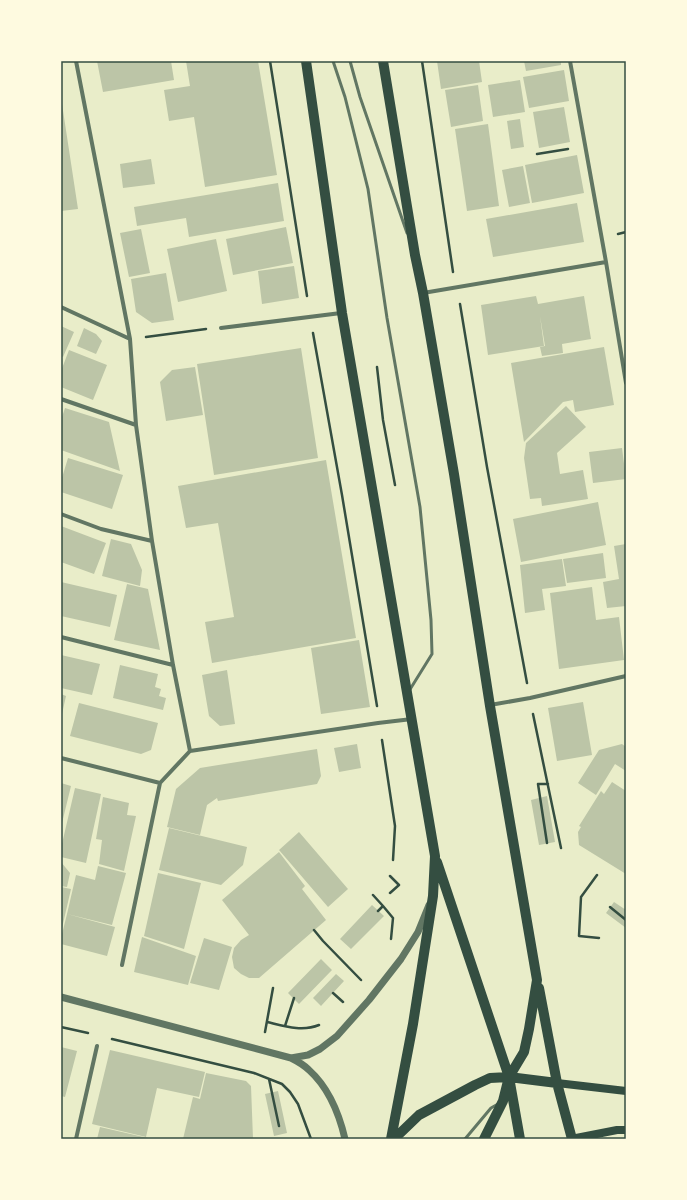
<svg xmlns="http://www.w3.org/2000/svg" width="687" height="1200" font-family="'Source Serif 4',serif">
<rect width="100%" height="100%" fill="#e9edc9"/>
<!-- building -->
<path fill="#bcc5a7" d="M 97,61 L 171,61 L 174,80 L 103,92 Z
M 186,61 L 258,61 L 277,175 L 205,187 L 194,117 L 169,121 L 164,90 L 190,86 Z
M 437,61 L 479,61 L 482,82 L 441,89 Z
M 524,61 L 561,61 L 561,65 L 526,71 Z
M 564,70 L 569,101 L 529,108 L 523,77 Z
M 520,80 L 525,112 L 493,117 L 488,85 Z
M 478,85 L 483,121 L 451,127 L 445,90 Z
M 61,104 L 62,104 L 78,209 L 61,211 Z
M 564,107 L 570,142 L 539,148 L 533,112 Z
M 520,119 L 524,147 L 511,149 L 507,121 Z
M 488,124 L 499,206 L 467,211 L 455,129 Z
M 577,155 L 584,193 L 532,203 L 525,165 Z
M 151,159 L 155,184 L 123,188 L 120,164 Z
M 523,166 L 530,203 L 509,207 L 502,170 Z
M 278,183 L 284,221 L 189,237 L 186,218 L 137,226 L 134,207 Z
M 577,203 L 584,242 L 493,257 L 486,219 Z
M 286,227 L 293,263 L 233,275 L 226,239 Z
M 141,229 L 150,273 L 129,277 L 120,233 Z
M 216,239 L 227,291 L 178,302 L 167,249 Z
M 294,266 L 299,298 L 262,304 L 258,271 Z
M 166,273 L 174,320 L 152,323 L 136,312 L 131,279 Z
M 536,296 L 538,304 L 584,296 L 591,339 L 562,344 L 563,353 L 542,356 L 540,347 L 545,346 L 540,316 L 544,346 L 488,355 L 481,305 Z
M 61,326 L 74,332 L 63,357 L 61,356 Z
M 84,328 L 96,334 L 102,341 L 96,354 L 77,346 Z
M 604,347 L 614,405 L 575,412 L 573,400 L 563,402 L 524,442 L 511,363 Z
M 301,348 L 318,458 L 214,475 L 197,364 Z
M 69,350 L 107,365 L 93,400 L 61,387 L 61,371 Z
M 195,367 L 203,415 L 166,421 L 160,382 L 172,370 Z
M 566,406 L 586,427 L 557,453 L 560,474 L 583,470 L 588,499 L 542,506 L 541,498 L 530,499 L 524,458 L 526,443 Z
M 65,408 L 109,422 L 120,471 L 61,450 L 61,420 Z
M 622,448 L 626,479 L 593,483 L 589,452 Z
M 68,458 L 123,475 L 112,509 L 61,492 L 61,481 Z
M 326,460 L 356,638 L 212,663 L 205,622 L 234,617 L 218,523 L 186,528 L 178,486 Z
M 598,502 L 606,545 L 521,562 L 513,519 Z
M 61,526 L 106,543 L 94,574 L 61,562 Z
M 111,539 L 131,544 L 142,570 L 140,586 L 102,576 Z
M 626,544 L 626,606 L 607,608 L 603,582 L 619,579 L 614,546 Z
M 603,553 L 606,578 L 567,583 L 563,559 Z
M 562,559 L 566,586 L 542,589 L 545,610 L 525,613 L 520,565 Z
M 61,582 L 117,595 L 110,627 L 61,616 Z
M 127,584 L 148,589 L 160,650 L 114,640 Z
M 592,587 L 596,620 L 619,617 L 624,660 L 559,669 L 550,593 Z
M 359,640 L 370,707 L 321,714 L 311,648 Z
M 61,655 L 100,664 L 92,695 L 61,688 Z
M 120,665 L 158,674 L 155,687 L 161,689 L 159,696 L 166,698 L 163,710 L 113,698 Z
M 227,670 L 235,724 L 220,726 L 209,716 L 202,675 Z
M 61,694 L 66,696 L 62,714 L 61,714 Z
M 583,702 L 592,755 L 557,761 L 548,708 Z
M 79,703 L 158,723 L 151,750 L 141,754 L 70,736 Z
M 357,744 L 361,768 L 339,772 L 334,748 Z
M 622,744 L 626,747 L 626,771 L 615,764 L 596,795 L 578,783 L 599,750 Z
M 317,749 L 321,776 L 317,784 L 218,801 L 217,798 L 207,805 L 200,835 L 167,827 L 176,789 L 200,768 Z
M 612,782 L 626,791 L 626,874 L 579,845 L 578,832 L 581,827 L 579,826 L 601,791 L 604,794 Z
M 61,783 L 71,786 L 62,823 L 61,822 Z
M 75,788 L 101,794 L 86,863 L 61,857 L 61,848 Z
M 547,796 L 555,842 L 539,845 L 531,800 Z
M 103,797 L 129,803 L 127,815 L 136,816 L 124,871 L 99,864 L 102,840 L 96,839 Z
M 169,828 L 247,847 L 243,865 L 221,885 L 159,870 Z
M 299,832 L 348,889 L 328,907 L 279,850 Z
M 279,852 L 305,886 L 302,889 L 326,920 L 259,978 L 249,978 L 241,974 L 234,968 L 232,957 L 234,948 L 241,940 L 249,935 L 222,900 Z
M 61,862 L 70,873 L 67,887 L 61,886 Z
M 98,866 L 126,873 L 112,925 L 67,914 L 76,875 L 95,880 Z
M 158,873 L 201,883 L 184,949 L 144,936 Z
M 61,887 L 71,889 L 62,928 L 61,927 Z
M 614,902 L 626,910 L 626,928 L 606,913 Z
M 372,905 L 384,916 L 351,949 L 340,939 Z
M 67,914 L 115,927 L 107,956 L 61,944 L 61,938 Z
M 142,937 L 196,956 L 188,985 L 134,972 Z
M 204,938 L 232,947 L 219,990 L 190,983 Z
M 321,959 L 332,970 L 299,1004 L 288,993 Z
M 336,974 L 344,981 L 321,1006 L 313,998 Z
M 61,1047 L 77,1051 L 65,1097 L 61,1096 Z
M 110,1050 L 205,1072 L 199,1097 L 157,1088 L 146,1137 L 92,1124 Z
M 206,1073 L 246,1081 L 251,1086 L 253,1139 L 183,1139 L 193,1097 L 200,1099 Z
M 278,1091 L 287,1133 L 274,1136 L 265,1094 Z
M 100,1127 L 148,1138 L 148,1139 L 97,1139 Z"/>
<g fill="none" stroke-linecap="round" stroke-linejoin="round">
<!-- path -->
<path stroke="#344e41" stroke-width="2.5" d="M 270,61 L 307,296
M 422,61 L 453,272
M 537,154 L 568,149
M 618,234 L 626,232
M 460,304 L 487,467 L 527,683
M 313,333 L 342,495 L 377,706
M 146,337 L 206,329
M 377,367 L 383,420 L 395,485
M 533,714 L 561,848
M 382,740 L 395,826 L 393,860
M 547,843 L 538,784 L 548,784
M 597,875 L 581,897 L 579,936 L 599,938
M 390,876 L 399,885 L 390,893
M 373,895 L 383,906 L 378,911
M 383,906 L 393,918 L 391,939
M 610,907 L 626,920
M 314,930 L 323,941 L 361,980
M 333,993 L 343,1002
M 267,1022 C 284,1026 302,1032 319,1025
M 285,1026 L 294,998
M 61,1027 L 88,1033
M 265,1032 L 273,988
M 112,1039 L 254,1073 L 282,1084 L 290,1092 L 298,1104 L 311,1139
M 269,1079 L 279,1126"/>
<!-- service -->
<path stroke="#617663" stroke-width="3" d="M 333,61 L 345,97 L 368,189 L 387,318 L 420,507 L 431,620 L 432,654 L 409,691
M 350,61 L 360,97 L 407,233
M 465,1139 L 491,1108 L 498,1104"/>
<!-- minor -->
<path stroke="#617663" stroke-width="4" d="M 76,61 L 130,339 L 136,425 L 152,541 L 173,665 L 190,751
M 570,61 L 606,262 L 626,383
M 423,293 L 606,262
M 61,307 L 130,339
M 221,328 L 341,313
M 61,399 L 136,425
M 61,514 L 101,529 L 152,541
M 61,637 L 173,665
M 490,705 L 530,698 L 626,676
M 190,751 L 378,723 L 412,719
M 61,758 L 160,783
M 122,965 L 160,783 L 190,751
M 76,1139 L 97,1046"/>
<!-- tertiary -->
<path stroke="#617663" stroke-width="7" d="M 61,997 L 291,1058 C 297,1061 304,1065 309,1070 C 329,1088 339,1113 345,1139
M 291,1058 L 308,1055 L 320,1049 L 337,1036 L 369,1000 L 401,959 L 418,932 L 429,905"/>
<!-- secondary -->
<path stroke="#344e41" stroke-width="8" d="M 557,1083 L 626,1091
M 571,1139 L 617,1130 L 626,1130"/>
<!-- primary -->
<path stroke="#344e41" stroke-width="10" d="M 306,61 L 342,313 L 435,856 L 433,896 L 413,1024 L 391,1139
M 383,61 L 415,255 L 423,293 L 454,474 L 490,706 L 537,980 L 529,1029 L 524,1052 L 509,1077 L 503,1101 L 484,1139
M 437,862 L 509,1077 L 520,1139
M 539,988 L 557,1083 L 572,1139
M 394,1139 L 419,1115 L 475,1085 L 490,1078 L 509,1077 L 557,1083"/>
</g>
<!-- border -->
<rect width="687" height="1200" fill="none" stroke="#fefae0" stroke-width="124"/>
<rect x="62" y="62" width="563" height="1076" fill="none" stroke="#344e41" stroke-width="1.5"/>
</svg>
